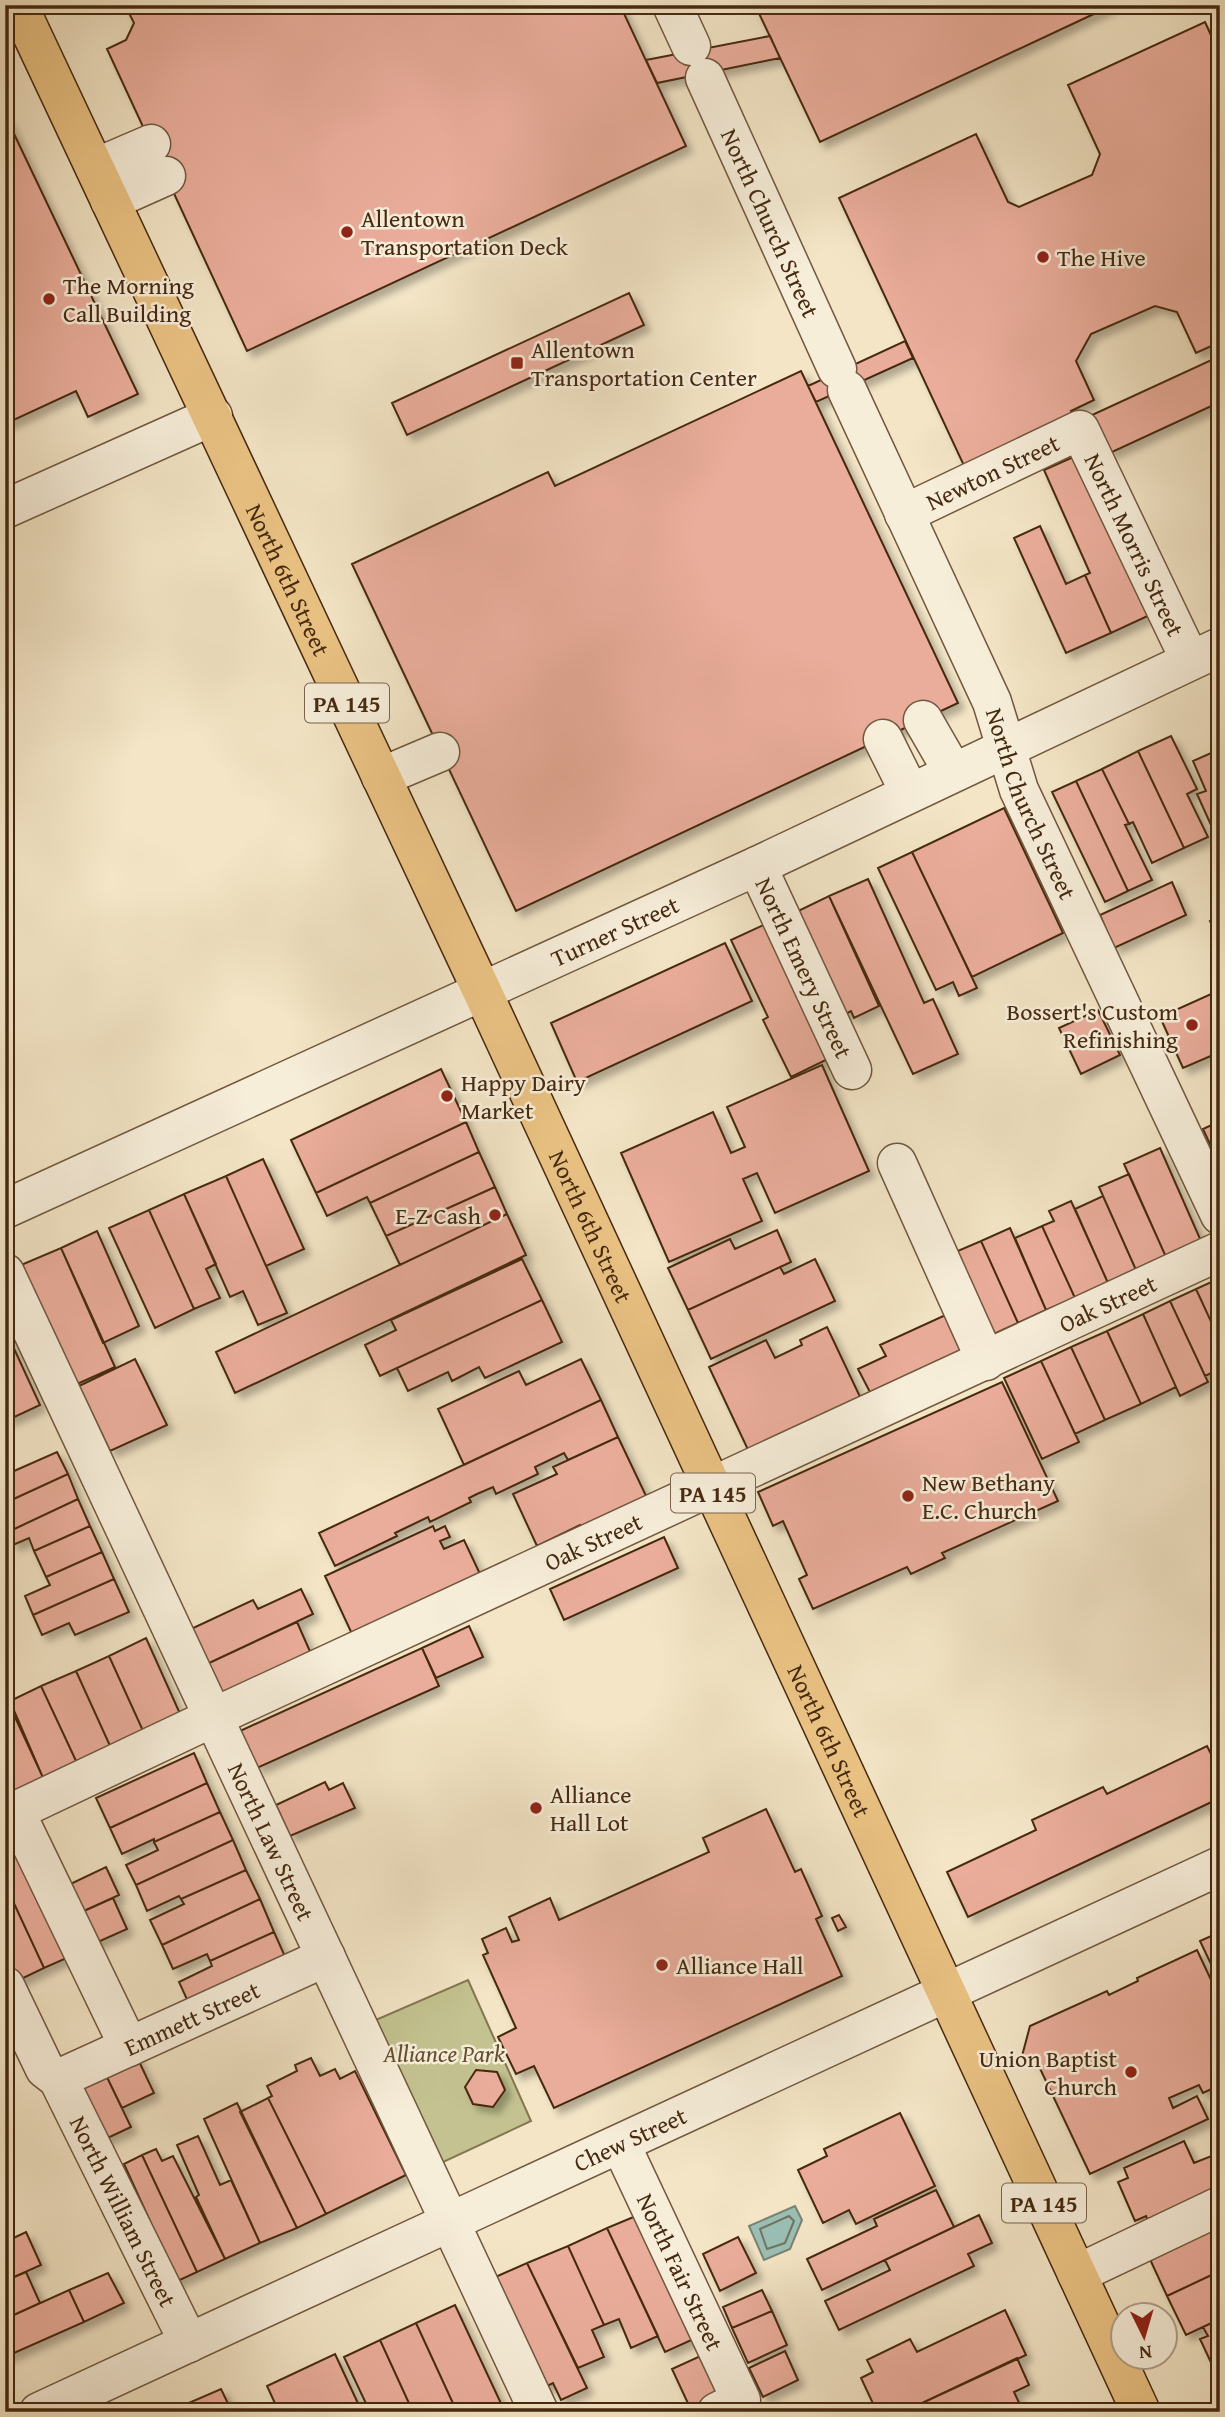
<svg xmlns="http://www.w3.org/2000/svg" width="1225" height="2417" font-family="'Gentium Book Plus',serif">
<defs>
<filter id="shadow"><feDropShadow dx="6" dy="6" stdDeviation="3.5" flood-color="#0004"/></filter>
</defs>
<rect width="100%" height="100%" fill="#f3e5c6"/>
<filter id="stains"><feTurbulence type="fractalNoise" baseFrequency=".00286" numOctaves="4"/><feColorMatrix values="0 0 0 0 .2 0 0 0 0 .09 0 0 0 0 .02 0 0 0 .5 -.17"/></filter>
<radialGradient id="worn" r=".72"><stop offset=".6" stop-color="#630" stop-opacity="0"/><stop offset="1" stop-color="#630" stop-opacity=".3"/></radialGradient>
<!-- green -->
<path fill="#c3c290" stroke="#847650" stroke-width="2" d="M 468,1980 L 531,2121 L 439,2164 L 371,2022 Z"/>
<!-- water -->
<path fill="#9bbfb5" stroke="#798373" stroke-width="2" d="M 795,2206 L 802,2220 L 790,2249 L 764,2260 L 749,2226 Z"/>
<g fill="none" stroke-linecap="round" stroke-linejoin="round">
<!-- shore -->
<path stroke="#707462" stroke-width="2" d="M 789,2216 L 794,2221 L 785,2243 L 767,2249 L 760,2229 Z"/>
</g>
<!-- building -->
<path fill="#eaad9b" stroke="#462910" stroke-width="2" filter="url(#shadow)" d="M 125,5 L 620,5 L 686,146 L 247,351 L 107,49 L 126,40 L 134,23 Z
M 755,5 L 1113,5 L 820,142 Z
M 1205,22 L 1220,55 L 1220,342 L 1196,353 L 1177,312 L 1155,306 L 1091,334 L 1076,361 L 1094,400 L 1071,411 L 1076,420 L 966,470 L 839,198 L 976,134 L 1008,202 L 1019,207 L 1092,175 L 1100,154 L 1068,85 Z
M 770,36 L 780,58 L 657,83 L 646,60 Z
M 5,115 L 138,394 L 88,417 L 76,391 L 5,424 Z
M 629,293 L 644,325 L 407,435 L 392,403 Z
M 905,341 L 913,358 L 816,402 L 808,386 Z
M 1220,356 L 1220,402 L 1110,453 L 1092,415 Z
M 801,371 L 958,703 L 516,911 L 352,564 L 548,472 L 555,486 Z
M 1080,454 L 1152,614 L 1111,633 L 1085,575 L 1090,573 L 1044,470 Z
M 1040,526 L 1066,584 L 1085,575 L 1111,633 L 1066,653 L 1014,538 Z
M 1171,736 L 1197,789 L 1187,794 L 1208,837 L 1184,848 L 1138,751 Z
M 1220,749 L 1220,845 L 1197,794 L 1206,791 L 1193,761 Z
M 1138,751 L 1184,848 L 1152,863 L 1133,822 L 1129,824 L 1102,769 Z
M 1102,769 L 1129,824 L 1125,825 L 1152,880 L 1128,891 L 1076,781 Z
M 1076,781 L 1128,891 L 1105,902 L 1052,792 Z
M 1004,808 L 1063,933 L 972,977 L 912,852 Z
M 912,852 L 977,988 L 959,996 L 953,982 L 936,990 L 878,868 Z
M 868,879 L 924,1003 L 933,999 L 958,1054 L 913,1074 L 829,896 Z
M 1172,882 L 1186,915 L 1114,948 L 1100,915 Z
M 829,896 L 879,1006 L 854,1018 L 851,1011 L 833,1020 L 794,913 Z
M 1220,917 L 1220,943 L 1210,921 Z
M 770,922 L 834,1056 L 791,1077 L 763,1020 L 768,1017 L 731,940 Z
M 725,943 L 752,1001 L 577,1082 L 551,1023 Z
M 1220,990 L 1220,1052 L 1183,1068 L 1160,1017 Z
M 1098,1010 L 1120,1055 L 1081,1074 L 1059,1028 Z
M 822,1065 L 869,1171 L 775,1213 L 757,1173 L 743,1179 L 762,1221 L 669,1262 L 621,1153 L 713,1112 L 731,1153 L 745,1147 L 727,1107 Z
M 441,1069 L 466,1122 L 316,1193 L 291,1140 Z
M 1220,1121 L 1220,1166 L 1203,1129 Z
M 466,1122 L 479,1152 L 370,1203 L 367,1197 L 327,1216 L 316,1193 Z
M 1160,1148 L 1201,1241 L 1166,1257 L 1124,1164 Z
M 479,1152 L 495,1187 L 386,1236 L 370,1203 Z
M 263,1159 L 304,1249 L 266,1266 L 226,1176 Z
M 1129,1174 L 1166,1257 L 1136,1270 L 1099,1187 Z
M 226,1176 L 287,1313 L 258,1325 L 243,1291 L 230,1297 L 184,1194 Z
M 495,1187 L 507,1214 L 400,1265 L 386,1236 Z
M 184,1194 L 216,1264 L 206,1269 L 220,1298 L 194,1309 L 149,1210 Z
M 1103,1196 L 1136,1270 L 1108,1283 L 1075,1209 Z
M 1071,1201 L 1108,1283 L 1075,1298 L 1042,1226 L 1054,1221 L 1049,1211 Z
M 149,1210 L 194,1309 L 155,1328 L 109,1228 Z
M 507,1214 L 526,1255 L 235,1393 L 216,1352 Z
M 1042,1226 L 1075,1298 L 1046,1310 L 1015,1238 Z
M 1010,1228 L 1046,1310 L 1018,1323 L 981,1241 Z
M 777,1230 L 791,1262 L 688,1310 L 668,1268 L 730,1239 L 735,1249 Z
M 97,1231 L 139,1326 L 103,1343 L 61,1248 Z
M 981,1241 L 1018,1323 L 983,1339 L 946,1256 Z
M 61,1248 L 115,1367 L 75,1385 L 21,1265 Z
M 522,1259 L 542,1300 L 380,1376 L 365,1345 L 396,1330 L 391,1320 Z
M 815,1259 L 835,1301 L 711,1359 L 688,1310 L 780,1267 L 784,1274 Z
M 1220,1278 L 1220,1341 L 1196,1289 Z
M 1196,1289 L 1220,1341 L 1220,1369 L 1205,1376 L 1170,1301 Z
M 542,1300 L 562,1342 L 485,1378 L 479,1367 L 452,1381 L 448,1372 L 408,1391 L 397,1368 Z
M 1170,1301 L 1208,1382 L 1180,1396 L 1143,1314 Z
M 952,1312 L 970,1350 L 872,1396 L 858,1369 L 886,1356 L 880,1345 Z
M 1143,1314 L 1176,1387 L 1141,1404 L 1107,1331 Z
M 827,1327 L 862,1401 L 750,1454 L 709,1367 L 766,1340 L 775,1358 L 802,1345 L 800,1340 Z
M 5,1329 L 40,1405 L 8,1420 L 5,1414 Z
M 1107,1331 L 1141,1404 L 1105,1420 L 1071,1347 Z
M 1071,1347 L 1105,1420 L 1075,1434 L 1041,1361 Z
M 135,1359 L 167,1425 L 110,1451 L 79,1386 Z
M 581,1359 L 601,1400 L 464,1465 L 438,1409 L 519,1371 L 526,1385 Z
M 1041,1361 L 1079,1442 L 1042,1459 L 1004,1378 Z
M 1002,1382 L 1058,1501 L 942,1553 L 945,1558 L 911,1574 L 907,1567 L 813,1609 L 799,1579 L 807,1575 L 783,1521 L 773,1526 L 758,1492 Z
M 601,1400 L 618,1437 L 568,1460 L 564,1453 L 535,1467 L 538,1474 L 496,1494 L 493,1487 L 477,1494 L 469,1498 L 471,1502 L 430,1522 L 428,1517 L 395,1533 L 397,1536 L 335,1566 L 319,1533 Z
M 618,1437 L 648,1500 L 583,1530 L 580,1525 L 537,1546 L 513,1494 L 557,1474 L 553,1467 Z
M 57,1452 L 68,1474 L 5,1503 L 5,1475 Z
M 68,1474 L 78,1499 L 8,1532 L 5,1526 L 5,1503 Z
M 78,1499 L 90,1526 L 34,1551 L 29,1538 L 13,1545 L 8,1532 Z
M 90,1526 L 102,1552 L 46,1577 L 34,1551 Z
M 433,1526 L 435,1531 L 445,1526 L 450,1537 L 440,1541 L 444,1549 L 464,1540 L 480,1574 L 352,1634 L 325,1576 Z
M 664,1537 L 678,1568 L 564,1620 L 550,1589 Z
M 102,1552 L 114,1579 L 33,1615 L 25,1596 L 50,1585 L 46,1577 Z
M 114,1579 L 129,1612 L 75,1635 L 69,1623 L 42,1635 L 33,1615 Z
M 301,1589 L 313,1614 L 207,1664 L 191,1629 L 253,1600 L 258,1609 Z
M 297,1622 L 312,1656 L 223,1697 L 207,1664 Z
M 469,1626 L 483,1657 L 436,1678 L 422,1648 Z
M 146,1638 L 181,1716 L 144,1733 L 109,1656 Z
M 422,1648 L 439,1686 L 257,1768 L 240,1731 Z
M 109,1656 L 144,1733 L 111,1748 L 76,1671 Z
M 76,1671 L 111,1748 L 77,1763 L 41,1686 Z
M 41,1686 L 77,1763 L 44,1780 L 8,1702 Z
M 12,1706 L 44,1780 L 11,1794 L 5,1781 L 5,1709 Z
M 1207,1746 L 1220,1772 L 1220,1798 L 968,1917 L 947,1872 L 1036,1830 L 1032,1820 L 1103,1787 L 1107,1794 Z
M 194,1753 L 207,1783 L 110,1828 L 96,1798 Z
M 325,1782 L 329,1790 L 343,1783 L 355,1808 L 290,1836 L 276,1805 Z
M 207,1783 L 220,1812 L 154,1842 L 154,1839 L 122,1854 L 110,1828 Z
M 766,1809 L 795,1872 L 801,1869 L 822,1916 L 816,1919 L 842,1976 L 554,2108 L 534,2066 L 516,2074 L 498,2037 L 516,2028 L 483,1955 L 488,1953 L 482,1939 L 506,1928 L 512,1942 L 519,1940 L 509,1917 L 550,1898 L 559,1920 L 709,1852 L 703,1838 Z
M 220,1812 L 233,1840 L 136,1885 L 126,1865 L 158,1850 L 154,1842 Z
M 233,1840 L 246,1870 L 181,1899 L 179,1896 L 147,1911 L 136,1885 Z
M 17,1843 L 69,1957 L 44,1968 L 5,1884 L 5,1849 Z
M 106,1867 L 119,1895 L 75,1915 L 62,1888 Z
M 246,1870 L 260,1899 L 162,1945 L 150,1920 L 184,1904 L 181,1899 Z
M 5,1884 L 44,1968 L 17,1981 L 5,1955 Z
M 113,1898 L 127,1929 L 89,1946 L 75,1915 Z
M 260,1899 L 274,1932 L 210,1961 L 207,1954 L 173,1969 L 162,1945 Z
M 839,1915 L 846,1927 L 838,1931 L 832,1918 Z
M 274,1932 L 287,1961 L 190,2006 L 179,1982 L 212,1966 L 210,1961 Z
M 1220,1932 L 1220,1983 L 1200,1941 Z
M 1197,1950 L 1220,1999 L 1220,2085 L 1203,2093 L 1199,2085 L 1169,2098 L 1173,2108 L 1197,2096 L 1208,2119 L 1090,2174 L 1036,2060 L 1022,2056 L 1030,2026 L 1107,1991 L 1109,1995 L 1138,1981 L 1137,1978 Z
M 135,2053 L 154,2093 L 122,2108 L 103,2069 Z
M 311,2058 L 320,2076 L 335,2069 L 340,2079 L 355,2071 L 406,2175 L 326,2214 L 268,2098 L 272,2096 L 267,2086 L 297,2071 L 295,2065 Z
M 103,2069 L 131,2127 L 97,2143 L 77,2099 L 82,2078 Z
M 476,2070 L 497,2072 L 505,2090 L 493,2107 L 473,2104 L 465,2087 Z
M 268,2098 L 326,2214 L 297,2228 L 240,2112 Z
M 237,2103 L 297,2228 L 260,2243 L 204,2119 Z
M 900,2113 L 935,2186 L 856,2224 L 849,2210 L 823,2223 L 798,2170 L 827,2156 L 824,2149 Z
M 198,2136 L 220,2185 L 231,2180 L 260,2243 L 225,2259 L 196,2197 L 199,2195 L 177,2145 Z
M 1184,2141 L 1194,2163 L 1214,2155 L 1220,2168 L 1220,2195 L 1150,2226 L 1146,2216 L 1135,2221 L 1118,2182 L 1128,2178 L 1124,2168 Z
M 156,2149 L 162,2161 L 173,2156 L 225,2259 L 197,2272 L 142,2155 Z
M 142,2155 L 197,2272 L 169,2285 L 143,2224 L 150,2221 L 124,2164 Z
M 936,2190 L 954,2227 L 822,2290 L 807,2259 L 877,2226 L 874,2219 Z
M 643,2213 L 707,2333 L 665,2352 L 607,2228 Z
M 979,2215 L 992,2243 L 968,2254 L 974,2266 L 839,2330 L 825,2301 L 890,2270 L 885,2260 Z
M 1220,2221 L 1220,2271 L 1167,2296 L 1148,2255 Z
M 607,2228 L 658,2336 L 631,2348 L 619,2319 L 604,2325 L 568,2246 Z
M 26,2232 L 41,2265 L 5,2281 L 5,2242 Z
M 738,2237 L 756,2273 L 720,2291 L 703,2254 Z
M 568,2246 L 604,2325 L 592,2330 L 604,2357 L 578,2368 L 527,2263 Z
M 527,2263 L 587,2388 L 561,2400 L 553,2383 L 541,2389 L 493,2278 Z
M 1220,2271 L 1220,2319 L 1186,2335 L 1167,2296 Z
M 26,2272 L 40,2303 L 5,2319 L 5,2281 Z
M 108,2273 L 124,2303 L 84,2322 L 69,2290 Z
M 69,2290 L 84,2322 L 5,2357 L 5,2319 Z
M 762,2290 L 772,2311 L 732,2328 L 723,2307 Z
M 455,2305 L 505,2412 L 457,2412 L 416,2323 Z
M 1005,2310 L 1026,2355 L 903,2412 L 877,2412 L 861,2378 L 873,2372 L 867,2360 L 910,2339 L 917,2352 Z
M 772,2311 L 787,2345 L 748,2363 L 732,2328 Z
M 1220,2319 L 1220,2369 L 1215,2371 L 1200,2339 L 1208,2336 L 1203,2327 Z
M 416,2323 L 457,2412 L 413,2412 L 380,2340 Z
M 380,2340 L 413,2412 L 370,2412 L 344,2357 Z
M 785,2351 L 798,2380 L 763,2397 L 749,2368 Z
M 707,2353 L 728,2398 L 692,2412 L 672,2369 Z
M 335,2354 L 362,2412 L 279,2412 L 267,2386 Z
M 1017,2358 L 1029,2385 L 1014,2392 L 1022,2409 L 1016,2412 L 903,2412 Z
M 221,2389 L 232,2412 L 187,2412 L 184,2405 Z
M 184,2405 L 187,2412 L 170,2412 Z"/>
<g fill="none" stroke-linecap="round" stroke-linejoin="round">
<!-- minor casing -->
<g stroke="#71583e" stroke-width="41">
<g id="minor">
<path d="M 672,5 L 691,46"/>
<path id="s1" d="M 705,78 L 837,369"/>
<path d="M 95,168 L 151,144"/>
<path d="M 110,201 L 166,176"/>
<path id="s2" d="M 847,390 L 992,702 L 1019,790 L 1220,1215"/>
<path d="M 5,509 L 213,416"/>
<path id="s3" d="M 904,514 L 1080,430 L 1190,660"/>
<path d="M 923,720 L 953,772"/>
<path d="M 883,739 L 910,793"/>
<path d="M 381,777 L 440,752"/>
<path id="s4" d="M 757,866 L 852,1070"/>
<path d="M 897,1163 L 986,1361"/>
<path id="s5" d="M 5,1209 L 757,866 L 1220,647"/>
<path id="s6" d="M 5,1273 L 539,2412"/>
<path d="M 15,1811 L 129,2047"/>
<path id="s7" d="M 5,1816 L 214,1717 L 1220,1251"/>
<path id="s8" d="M 5,1986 L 45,2069 L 58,2079 L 189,2343"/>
<path id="s9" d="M 58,2079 L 326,1957"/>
<path id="s10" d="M 621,2145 L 741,2400 L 717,2412"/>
<path d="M 1077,2274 L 1220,2206"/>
<path id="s11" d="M 39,2412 L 1220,1866"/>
</g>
</g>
<!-- major casing -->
<g stroke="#462910" stroke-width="41">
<g id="major">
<path id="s12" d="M 18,5 L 482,991 L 1141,2412"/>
</g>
</g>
<!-- minor -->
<use href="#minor" stroke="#f7eeda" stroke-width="38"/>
<!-- major -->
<use href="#major" stroke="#eac283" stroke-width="38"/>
</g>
<!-- markers -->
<g fill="#8f2418" stroke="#f7eeda" stroke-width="2.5">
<circle cx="347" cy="232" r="7"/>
<circle cx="1043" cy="257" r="7"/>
<circle cx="49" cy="299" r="7"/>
<rect x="510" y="356" width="14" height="14" rx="3.5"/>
<circle cx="1192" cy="1025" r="7"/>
<circle cx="447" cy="1096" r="7"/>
<circle cx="495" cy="1215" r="7"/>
<circle cx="908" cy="1496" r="7"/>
<circle cx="536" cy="1808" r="7"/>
<circle cx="662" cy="1965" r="7"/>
<circle cx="1131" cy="2072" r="7"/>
</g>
<g text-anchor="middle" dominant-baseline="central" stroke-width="5" stroke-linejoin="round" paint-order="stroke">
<!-- shield labels -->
<g fill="#f7eeda" stroke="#7b644d" stroke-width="2">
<rect x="305" y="683.5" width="84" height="39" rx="5"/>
<rect x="671" y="1473.5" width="84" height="39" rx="5"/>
<rect x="1002" y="2183.5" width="84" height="39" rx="5"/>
</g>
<g font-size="23" font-weight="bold" fill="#462910">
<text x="347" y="703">PA 145</text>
<text x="713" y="1493">PA 145</text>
<text x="1044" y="2203">PA 145</text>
</g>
<!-- poi labels -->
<g font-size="24" fill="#462910" stroke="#f7eeda" text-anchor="start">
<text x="361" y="218">Allentown<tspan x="361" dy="28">Transportation Deck</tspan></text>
<text x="1057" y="257">The Hive</text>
<text x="63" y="285">The Morning<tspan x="63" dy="28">Call Building</tspan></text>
<text x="531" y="349">Allentown<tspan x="531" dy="28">Transportation Center</tspan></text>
<text x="1178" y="1011" text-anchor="end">Bossert's Custom<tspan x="1178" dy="28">Refinishing</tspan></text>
<text x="461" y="1082">Happy Dairy<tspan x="461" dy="28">Market</tspan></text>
<text x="481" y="1215" text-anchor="end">E-Z Cash</text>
<text x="922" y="1482">New Bethany<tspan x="922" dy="28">E.C. Church</tspan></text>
<text x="550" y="1794">Alliance<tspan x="550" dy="28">Hall Lot</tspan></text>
<text x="676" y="1965">Alliance Hall</text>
<text x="1117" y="2058" text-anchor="end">Union Baptist<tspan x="1117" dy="28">Church</tspan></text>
</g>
<!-- street labels -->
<g font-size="24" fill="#462910" stroke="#f7eeda">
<text stroke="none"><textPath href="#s1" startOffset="159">North Church Street</textPath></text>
<text stroke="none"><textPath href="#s3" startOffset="98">Newton Street</textPath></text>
<text stroke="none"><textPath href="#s3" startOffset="322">North Morris Street</textPath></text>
<text stroke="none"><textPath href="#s12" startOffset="635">North 6th Street</textPath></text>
<text stroke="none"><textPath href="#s2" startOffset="453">North Church Street</textPath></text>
<text stroke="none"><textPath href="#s5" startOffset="670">Turner Street</textPath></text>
<text stroke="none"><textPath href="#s4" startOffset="112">North Emery Street</textPath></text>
<text stroke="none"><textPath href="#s12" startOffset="1349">North 6th Street</textPath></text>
<text stroke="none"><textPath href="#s7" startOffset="1216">Oak Street</textPath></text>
<text stroke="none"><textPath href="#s7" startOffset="649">Oak Street</textPath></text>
<text stroke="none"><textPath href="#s12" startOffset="1916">North 6th Street</textPath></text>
<text stroke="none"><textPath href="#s6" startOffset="628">North Law Street</textPath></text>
<text stroke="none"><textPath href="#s9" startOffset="147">Emmett Street</textPath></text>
<text stroke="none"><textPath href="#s11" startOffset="651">Chew Street</textPath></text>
<text stroke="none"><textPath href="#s8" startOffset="256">North William Street</textPath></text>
<text stroke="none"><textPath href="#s10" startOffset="140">North Fair Street</textPath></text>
</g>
<!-- park labels -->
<g font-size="24" font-style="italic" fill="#654f30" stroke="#f7eeda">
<text x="444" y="2053">Alliance Park</text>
</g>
</g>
<!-- margin -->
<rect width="1225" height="2417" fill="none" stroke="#f3e5c6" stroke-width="28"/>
<rect x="7" y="7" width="1211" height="2403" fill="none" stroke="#462910" stroke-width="3.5"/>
<rect x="14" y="14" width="1197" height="2389" fill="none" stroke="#462910" stroke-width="2"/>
<!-- north arrow -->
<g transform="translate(1144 2336) rotate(175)"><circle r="33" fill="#f7eeda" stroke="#b09f89" stroke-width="2"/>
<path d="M0-5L12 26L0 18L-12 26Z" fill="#8f2418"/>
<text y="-10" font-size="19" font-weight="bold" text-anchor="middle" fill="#462910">N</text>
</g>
<rect width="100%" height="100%" filter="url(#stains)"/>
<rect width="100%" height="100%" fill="url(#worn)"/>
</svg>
